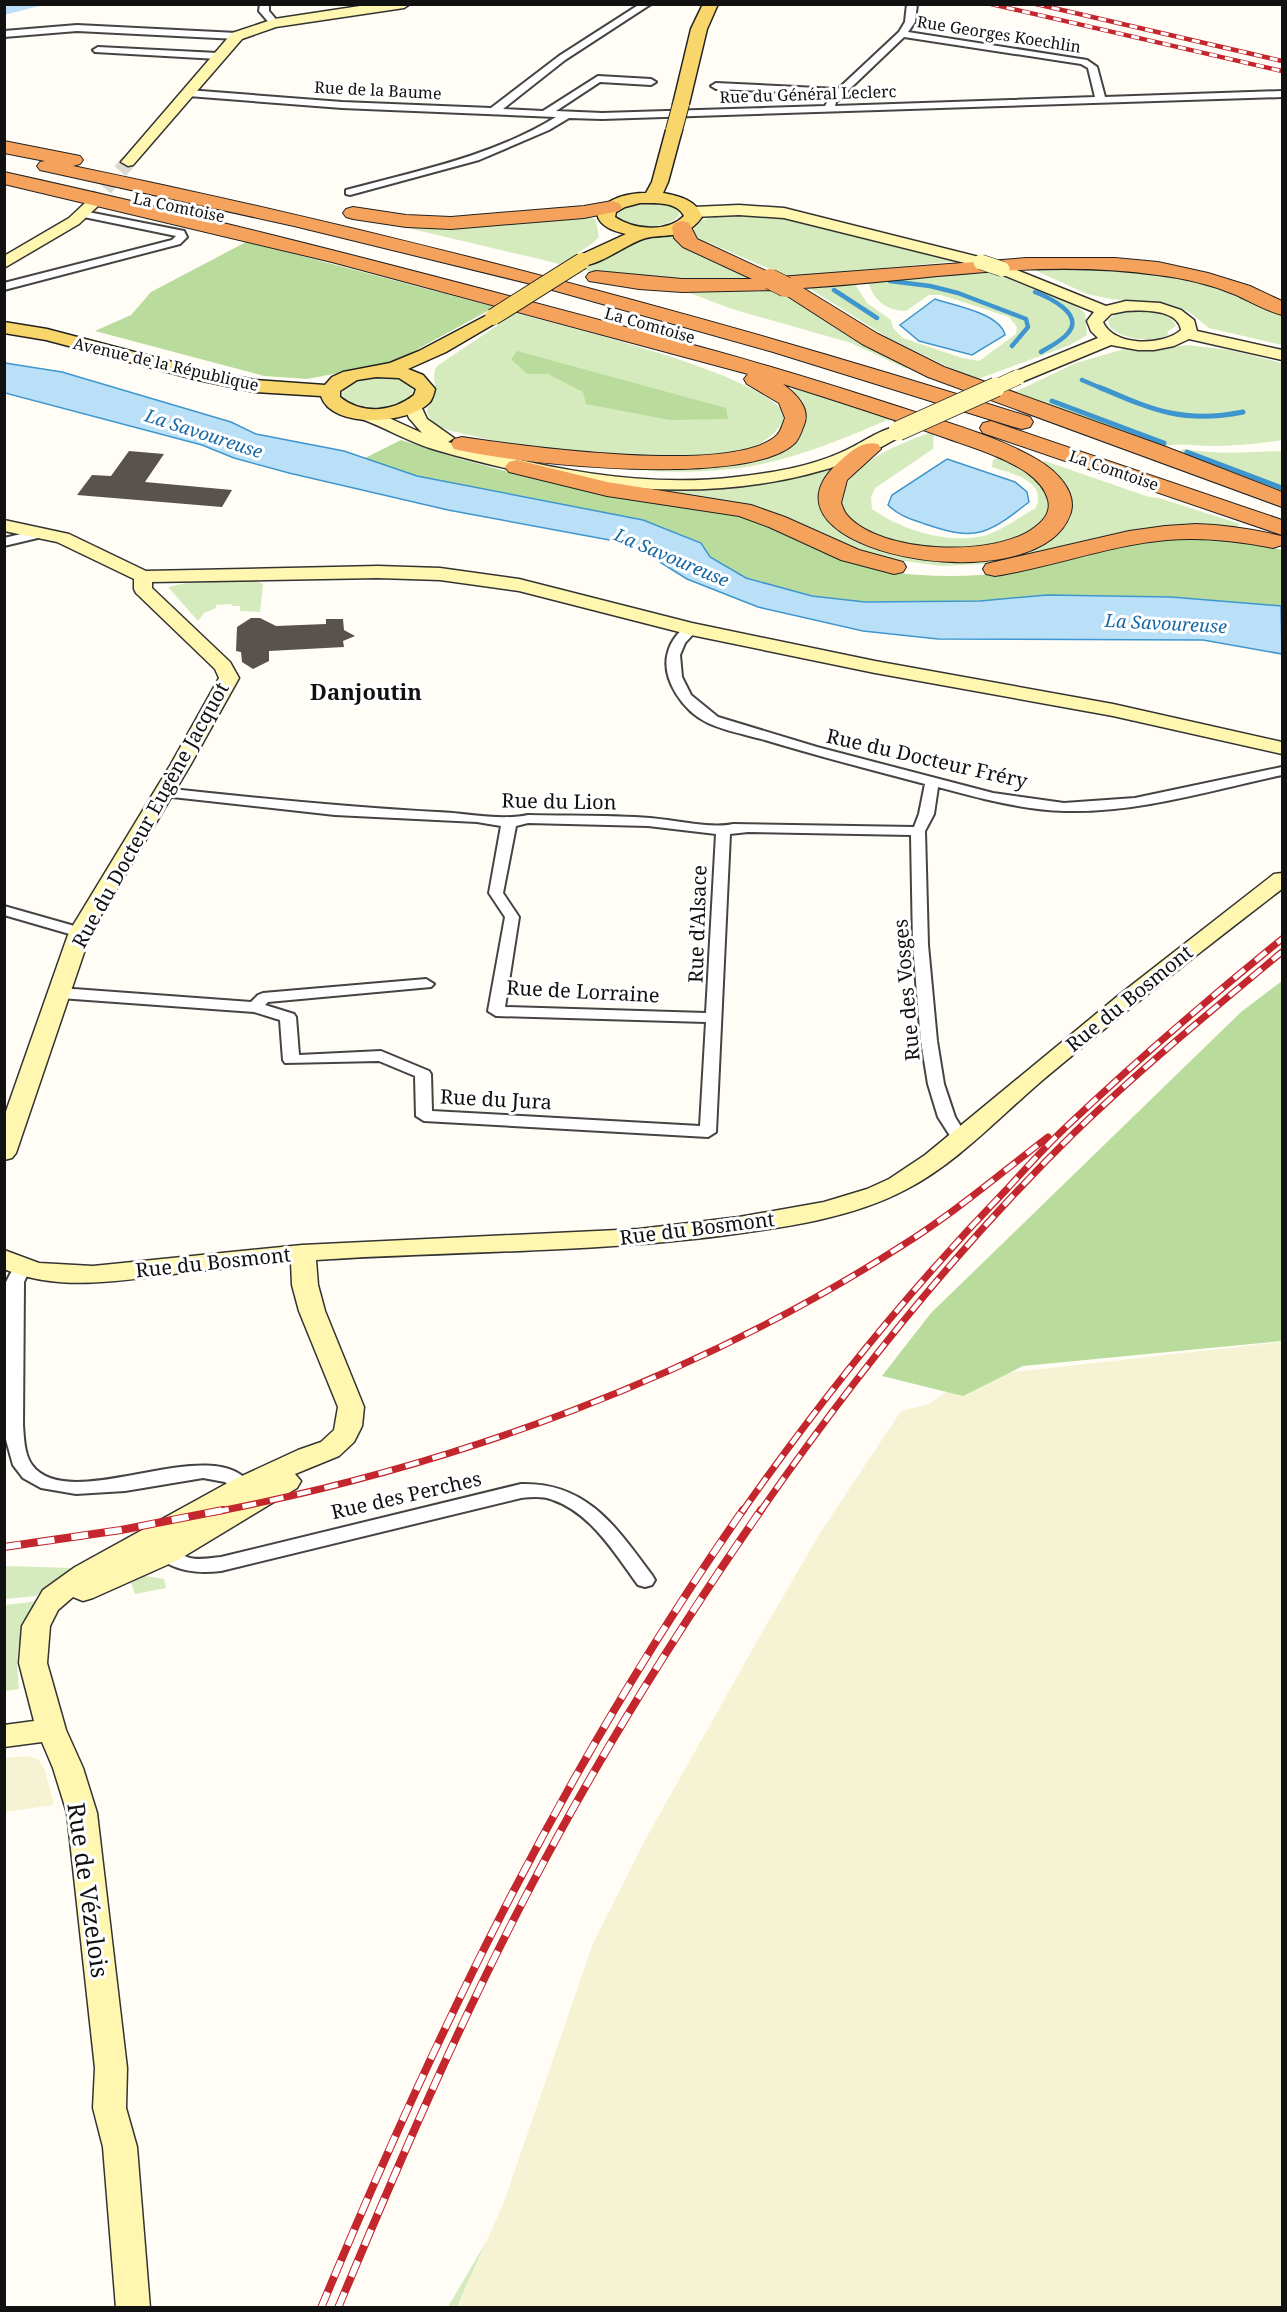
<svg xmlns="http://www.w3.org/2000/svg" width="1287" height="2312" font-family="'Noto Serif',serif">
<rect width="100%" height="100%" fill="#fffdf5"/>
<!-- farmland -->
<path fill="#f6f3d4" d="M 1282,1342 L 1282,2307 L 457,2308 L 504,2202 L 593,1943 L 645,1840 L 760,1636 L 820,1533 L 901,1411 L 929,1404 L 968,1377 Z
M 27,1756 L 38,1759 L 45,1770 L 54,1805 L 5,1812 L 5,1758 Z"/>
<!-- green -->
<path fill="#d5ebbd" d="M 634,202 L 664,203 L 679,210 L 679,216 C 665,230 635,229 619,219 L 617,212 Z
M 739,213 L 794,220 L 959,261 L 788,277 L 696,237 L 692,233 C 696,215 724,216 739,213 Z
M 587,216 L 596,220 L 599,237 L 589,246 L 560,264 L 387,223 Z
M 671,234 L 675,240 L 758,279 L 730,279 L 719,281 L 622,276 L 582,270 L 620,246 L 642,236 Z
M 1057,265 L 1189,277 L 1268,305 L 1282,313 L 1282,345 L 1209,328 L 1189,312 L 1168,304 L 1111,299 L 1087,294 L 1028,267 Z
M 983,270 L 991,271 C 1022,283 1059,292 1085,313 L 1087,335 L 1070,345 L 975,380 L 887,337 L 804,285 L 854,283 L 867,303 L 891,320 L 893,328 L 903,338 L 962,358 L 979,361 L 1016,334 L 1017,327 L 1009,317 L 941,295 L 929,295 L 906,311 C 887,311 873,300 868,281 L 967,272 L 969,275 Z
M 636,286 L 746,289 L 757,292 L 774,288 L 915,368 L 905,368 L 851,343 L 732,309 L 687,292 L 637,289 Z
M 1132,310 C 1147,311 1170,310 1176,326 L 1167,332 L 1169,335 C 1151,342 1125,341 1110,327 L 1108,320 L 1117,313 Z
M 516,313 C 566,327 765,374 785,415 C 778,439 751,449 728,454 C 714,457 697,455 682,456 C 612,459 538,452 469,435 C 458,432 444,431 435,423 C 432,421 428,416 427,412 C 427,407 432,401 434,396 C 438,385 430,377 437,366 Z
M 1187,345 L 1229,350 L 1282,363 L 1282,440 C 1258,444 1235,446 1211,446 C 1194,446 1179,442 1163,447 L 1013,393 L 1076,363 L 1124,349 L 1155,349 Z
M 371,376 C 385,377 408,374 413,391 C 402,413 356,413 342,395 L 344,387 L 354,380 Z
M 795,386 L 892,418 C 840,440 787,463 731,469 C 680,475 631,470 581,465 L 712,465 L 795,438 L 804,426 L 806,412 L 803,401 L 791,391 Z
M 934,431 L 933,449 L 875,488 L 871,497 L 872,509 C 902,530 946,544 983,536 C 999,532 1021,516 1036,508 C 1047,480 1012,474 992,467 L 993,460 L 1000,456 C 1027,473 1054,481 1046,518 C 1036,525 1026,534 1016,539 C 978,558 878,548 848,517 C 843,512 842,502 840,496 C 857,458 898,445 934,431 Z
M 1184,449 C 1217,455 1250,452 1282,451 L 1282,493 L 1177,452 Z
M 1045,461 L 1149,497 L 1159,498 L 1240,524 L 1235,529 L 1005,563 L 941,566 L 875,557 L 744,505 L 626,487 L 730,488 L 774,481 L 836,464 L 841,465 C 828,475 815,490 823,508 C 836,534 868,547 896,553 C 909,555 924,552 937,552 C 968,551 999,550 1030,549 C 1083,526 1086,497 1040,464 Z
M 255,580 L 263,584 L 260,612 L 240,611 L 240,606 L 232,606 L 232,604 L 216,605 L 216,608 L 204,613 L 198,621 L 168,587 L 186,583 Z
M 5,1566 L 73,1568 L 36,1596 L 5,1599 Z
M 145,1576 L 164,1579 L 166,1588 L 135,1594 L 131,1583 Z
M 40,1601 C 17,1636 15,1647 19,1689 L 5,1691 L 5,1605 Z
M 486,2242 L 457,2307 L 448,2307 Z"/>
<!-- forest -->
<path fill="#b9dc9c" d="M 246,242 L 279,250 L 495,307 L 392,363 L 307,379 L 264,376 L 95,331 L 131,315 L 151,292 Z
M 517,351 L 726,408 L 728,419 L 670,420 L 586,404 L 583,392 L 548,374 L 527,374 L 511,359 Z
M 401,440 L 464,460 L 555,484 L 752,519 L 882,571 C 925,577 967,578 1009,572 C 1047,567 1083,554 1120,546 C 1174,535 1229,536 1282,550 L 1282,607 L 1171,597 L 1047,595 L 980,601 L 865,602 L 812,596 L 746,578 L 710,557 L 701,543 L 643,520 L 417,476 L 363,459 Z
M 1282,981 L 1282,1341 L 1023,1366 L 963,1396 L 882,1376 L 931,1313 L 1241,1012 Z"/>
<!-- water -->
<path fill="#b9e0f7" stroke="#3f96cf" stroke-width="1.5" d="M 935,299 C 954,306 1000,313 1005,335 L 972,355 L 919,341 L 900,325 Z
M 5,363 L 62,372 L 231,422 L 256,434 L 344,451 L 417,476 L 643,520 L 701,543 L 710,557 L 746,578 L 812,596 L 865,602 L 980,601 L 1047,595 L 1171,597 L 1281,606 L 1282,654 L 1203,640 L 938,639 L 863,631 L 758,607 L 687,579 L 631,544 L 448,510 L 289,473 L 234,458 L 202,445 L 5,393 Z
M 947,459 L 1015,482 L 1027,492 L 1029,502 C 988,534 977,542 925,524 C 911,519 899,516 888,505 L 892,495 Z"/>
<g fill="none" stroke-linecap="round" stroke-linejoin="round">
<!-- stream-far1 -->
<path stroke="#3f96cf" stroke-width="4.5" d="M 890,281 L 930,286 L 958,293 L 1026,319 L 1028,327 L 1012,346
M 834,290 L 877,318
M 1035,292 C 1048,297 1085,314 1068,333 C 1062,341 1049,347 1041,352
M 1082,380 L 1103,389"/>
<!-- stream -->
<path stroke="#3f96cf" stroke-width="5" d="M 1099,387 C 1153,410 1183,424 1243,412
M 1052,401 L 1164,443
M 1187,452 L 1282,488"/>
<!-- canal -->
<path fill="#b9e0f7" fill-rule="evenodd" d="M 19,4 L 47,4 L 4,15 L 4,7 Z"/>
</g>
<!-- building -->
<path fill="#5a524d" d="M 129,451 L 164,454 L 145,482 L 232,490 L 222,507 L 77,495 L 92,475 L 111,476 Z
M 251,618 L 260,618 L 276,626 L 326,624 L 326,619 L 343,619 L 344,630 L 355,636 L 343,641 L 344,647 L 269,651 L 269,661 L 253,669 L 242,662 L 241,652 L 236,651 L 237,627 Z"/>
<g fill="none" stroke-linecap="round" stroke-linejoin="round">
<!-- secondary-tunnel -->
<path stroke="#dbdad3" stroke-width="15" stroke-dasharray="15 8" stroke-linecap="butt" d="M 90,206 L 128,162"/>
<!-- street casing -->
<g stroke="#444" stroke-width="4">
<path id="street" d="M 260,4 L 269,4 L 269,11 L 279,23 L 277,25 L 271,25 L 259,11 Z
M 640,4 L 651,4 L 565,60 L 503,109 L 543,111 L 598,76 L 651,79 L 656,82 L 651,85 L 600,82 L 556,111 L 602,113 L 825,106 L 832,94 L 716,89 L 711,86 L 716,83 L 838,89 L 899,32 L 905,22 L 907,4 L 917,4 L 915,22 L 908,32 L 1087,60 L 1097,67 L 1105,97 L 1282,91 L 1282,97 L 602,119 L 569,118 L 549,130 L 479,160 L 350,195 L 346,194 L 346,190 C 417,171 493,156 556,117 L 342,108 L 188,96 L 183,93 L 188,90 L 342,102 L 491,108 L 559,56 ZM 904,37 L 1081,64 L 1088,68 L 1095,97 L 835,106 L 836,102 Z
M 77,25 L 237,33 L 242,36 L 237,39 L 77,31 L 4,37 L 4,31 Z
M 98,47 L 218,53 L 223,56 L 218,59 L 95,52 L 93,50 Z
M 83,211 L 184,231 L 187,237 L 180,244 L 4,290 L 4,283 L 172,240 L 176,236 L 79,216 L 79,212 Z
M 42,529 L 48,533 L 46,536 L 4,546 L 4,538 Z
M 691,625 L 698,629 L 685,643 L 680,655 L 682,677 L 691,695 L 718,717 L 817,747 L 993,793 L 1064,803 L 1135,798 L 1282,767 L 1282,775 C 1212,790 1138,813 1065,811 C 1022,810 979,798 938,787 L 934,814 L 925,831 L 928,945 L 937,1041 L 944,1084 L 955,1117 L 968,1138 L 960,1143 L 954,1142 L 938,1117 L 928,1084 L 921,1041 L 913,945 L 911,835 L 748,832 L 730,834 L 716,1132 L 708,1137 L 424,1121 L 416,1116 L 415,1076 L 379,1061 L 285,1063 L 283,1060 L 280,1020 L 254,1012 L 60,998 L 52,993 L 60,988 L 251,1002 L 258,995 L 263,993 L 426,979 L 434,984 L 431,987 L 268,1002 L 265,1005 L 294,1014 L 296,1017 L 299,1055 L 381,1051 L 429,1071 L 431,1074 L 432,1111 L 700,1126 L 706,1022 L 496,1016 L 488,1011 L 505,917 L 489,893 L 501,826 L 477,822 L 335,815 L 163,796 L 156,792 L 163,788 C 254,798 345,807 437,812 C 467,813 499,821 528,815 C 568,816 610,815 650,818 C 675,820 711,829 733,824 L 914,827 L 919,814 L 925,784 C 871,770 818,756 765,740 C 747,735 725,731 708,723 C 684,712 660,679 668,652 C 671,641 680,628 691,625 ZM 528,823 L 648,826 L 716,834 L 706,1013 L 505,1007 L 519,917 L 503,893 L 516,826 Z
M 4,906 L 85,929 L 88,932 L 80,937 L 4,915 Z
M 22,1261 L 28,1263 L 31,1267 L 24,1282 L 23,1425 C 24,1437 24,1454 32,1465 C 71,1517 217,1427 252,1487 L 250,1492 L 243,1494 L 236,1492 L 225,1482 L 203,1478 L 125,1491 L 76,1494 L 41,1488 L 23,1478 L 13,1465 L 5,1436 L 6,1282 L 16,1263 Z
M 521,1484 C 587,1482 616,1527 652,1575 L 655,1580 L 652,1585 L 645,1587 L 638,1585 C 616,1555 591,1513 553,1500 C 543,1496 532,1497 521,1498 L 221,1571 C 195,1574 165,1571 150,1546 L 153,1541 C 168,1537 174,1551 187,1557 C 197,1561 210,1558 221,1557 Z"/>
</g>
<!-- secondary casing -->
<g stroke="#333" stroke-width="3">
<path id="secondary" d="M 373,4 L 410,4 L 404,8 L 276,27 L 242,39 L 133,165 L 128,166 L 121,162 L 232,33 L 274,19 Z
M 90,201 L 98,206 L 79,224 L 4,268 L 4,256 L 69,218 L 85,203 Z
M 739,205 L 784,208 L 987,259 L 989,262 L 981,267 L 784,218 L 739,215 L 693,217 L 685,212 L 693,207 Z
M 1002,264 L 1106,306 L 1126,301 L 1160,303 L 1181,310 L 1194,320 L 1197,331 L 1282,350 L 1282,360 L 1189,339 L 1174,346 L 1154,350 L 1138,350 L 1111,345 L 1024,381 L 1012,381 L 1010,377 L 1012,373 L 1098,338 L 1091,331 L 1087,321 L 1094,312 L 996,272 L 994,269 ZM 1126,311 C 1142,310 1178,309 1181,330 C 1163,346 1114,347 1103,322 L 1111,314 Z
M 413,401 L 419,402 L 427,419 L 454,438 L 448,442 C 540,467 640,489 736,477 C 771,473 809,467 842,452 C 858,446 888,423 904,427 L 907,431 L 904,435 C 887,443 869,455 851,461 C 717,510 570,489 436,450 C 408,442 383,426 356,417 L 353,413 L 356,409 L 362,408 L 378,413 L 422,433 L 409,418 L 404,406 L 407,402 Z
M 4,520 L 69,534 L 146,571 L 378,566 L 440,568 L 519,579 L 692,623 L 875,661 L 1113,704 L 1282,742 L 1282,754 L 1113,716 L 875,673 L 691,635 L 519,591 L 440,580 L 378,578 L 152,582 L 152,588 L 230,662 L 239,678 L 191,764 L 91,932 L 16,1153 L 12,1158 L 4,1160 L 4,1117 L 69,932 L 171,764 L 219,678 L 215,669 L 136,593 L 134,589 L 134,579 L 57,542 L 4,531 Z
M 1282,873 L 1282,889 C 1202,950 1123,1013 1045,1078 C 1000,1116 958,1163 905,1190 C 852,1218 787,1227 727,1235 C 591,1253 453,1251 316,1260 L 318,1285 L 325,1311 L 364,1407 L 362,1426 L 354,1442 L 339,1456 L 295,1474 L 301,1481 L 297,1488 L 178,1560 L 93,1598 L 83,1601 L 73,1597 L 58,1610 L 50,1626 L 47,1663 L 66,1730 L 83,1768 L 97,1813 L 127,2068 L 126,2108 L 137,2147 L 150,2308 L 116,2308 L 103,2147 L 93,2108 L 95,2068 L 67,1813 L 53,1768 L 42,1742 L 4,1747 L 4,1725 L 34,1721 L 19,1663 L 22,1626 L 43,1590 L 75,1567 L 233,1480 L 298,1450 L 321,1442 L 334,1430 L 338,1407 L 299,1311 L 292,1285 L 291,1262 C 254,1265 218,1269 181,1273 C 124,1280 60,1293 4,1269 L 4,1250 L 39,1263 L 93,1266 L 302,1245 L 639,1229 L 739,1217 L 824,1202 L 867,1189 L 889,1179 L 925,1155 L 1119,995 L 1274,874 Z"/>
</g>
<!-- primary casing -->
<g stroke="#222" stroke-width="3">
<path id="primary" d="M 703,4 L 718,4 L 707,29 L 689,104 L 681,109 L 673,104 L 691,29 Z
M 674,125 L 682,130 L 668,182 L 663,193 C 679,196 697,200 702,217 C 697,224 691,229 684,232 C 671,237 658,235 646,238 C 626,243 596,270 576,265 L 573,261 L 576,257 L 626,234 C 614,231 600,227 597,214 C 607,198 628,193 646,193 L 652,182 L 666,130 ZM 640,203 C 654,203 677,201 684,216 C 667,233 634,230 615,217 L 616,212 L 625,207 Z
M 493,312 L 499,313 L 502,317 L 499,321 L 446,352 L 408,369 L 423,375 L 435,389 C 434,393 433,398 430,402 C 410,424 332,430 321,396 L 255,392 L 194,379 L 46,340 L 4,333 L 4,322 L 47,329 L 195,368 L 255,380 L 325,385 L 332,377 L 343,372 L 390,363 L 419,351 ZM 376,377 L 399,378 L 416,389 L 414,395 C 393,412 362,415 340,397 L 340,391 L 357,380 Z"/>
</g>
<!-- highway casing -->
<g stroke="#222" stroke-width="2">
<path id="highway" d="M 4,141 L 80,156 L 83,160 L 80,164 L 73,166 C 397,233 715,317 1030,417 L 1033,422 L 1030,427 L 1022,429 L 1014,427 L 773,352 L 531,284 L 294,226 L 40,170 L 37,166 L 40,162 L 45,161 L 4,153 Z
M 4,172 C 227,221 447,279 667,338 C 748,359 829,384 909,410 C 952,424 999,437 1038,460 C 1055,470 1079,492 1070,515 C 1036,607 739,551 839,462 C 850,452 862,440 878,444 L 881,449 L 847,480 L 841,503 C 843,507 844,512 847,515 C 880,554 996,558 1035,527 C 1044,520 1051,512 1048,500 C 1045,488 1037,480 1026,472 C 1002,456 971,447 943,437 C 890,418 837,401 783,384 C 796,394 811,408 804,425 C 802,430 800,437 796,442 C 752,489 516,464 454,449 L 451,444 L 454,439 L 462,437 C 521,446 735,476 777,435 C 781,431 783,423 785,418 L 779,403 L 747,384 L 744,379 L 748,374 L 332,262 L 4,184 Z
M 612,201 L 619,203 L 622,207 L 619,211 L 584,218 L 451,229 L 406,227 L 353,219 L 346,217 L 343,213 L 346,209 L 353,207 L 406,215 L 451,217 L 584,206 Z
M 682,221 L 689,223 L 697,239 L 779,277 L 1027,258 L 1115,258 L 1158,262 L 1208,273 L 1250,286 L 1282,301 L 1282,315 C 1266,311 1251,302 1236,295 C 1212,285 1184,278 1157,275 C 1039,258 920,281 803,288 L 878,334 L 944,367 L 1166,447 L 1282,492 L 1282,507 L 928,377 L 862,344 L 778,290 L 682,292 L 639,289 L 589,281 L 586,277 L 589,273 L 596,271 L 682,279 L 752,279 L 683,247 L 674,238 L 672,227 L 675,223 Z
M 991,421 L 1282,520 L 1282,535 L 983,433 L 980,428 L 983,423 Z
M 517,460 L 607,482 L 751,505 L 785,517 L 859,550 L 903,562 L 906,567 L 903,572 L 894,574 L 841,560 L 769,527 L 739,516 L 607,496 L 509,472 L 505,467 L 509,462 Z
M 1196,524 C 1225,525 1253,529 1281,536 L 1282,545 L 1273,548 C 1238,541 1203,537 1167,540 C 1109,545 1053,567 995,576 L 986,574 L 983,569 L 986,564 L 1129,531 L 1165,526 Z"/>
</g>
<!-- street -->
<use href="#street" fill="#fff" fill-rule="evenodd"/>
<!-- secondary -->
<use href="#secondary" fill="#fff6b0" fill-rule="evenodd"/>
<!-- primary -->
<use href="#primary" fill="#f9d66b" fill-rule="evenodd"/>
<!-- highway -->
<use href="#highway" fill="#f5a25d" fill-rule="evenodd"/>
<!-- rail-far2 casing -->
<g stroke="#c4262e" stroke-width="4.5">
<path id="rail-far2" d="M 991,4 L 1282,71
M 1036,4 L 1282,61"/>
</g>
<!-- rail-far1 casing -->
<g stroke="#c4262e" stroke-width="7">
<path id="rail-far1" d="M 215,1512 C 456,1465 696,1378 903,1245 C 954,1213 1000,1174 1048,1137
M 742,1512 C 822,1398 910,1289 1007,1189 C 1026,1168 1046,1146 1066,1127 C 1136,1061 1208,999 1282,939
M 760,1512 C 853,1378 957,1248 1073,1134 C 1139,1070 1211,1011 1282,952"/>
</g>
<!-- rail casing -->
<g stroke="#c4262e" stroke-width="8">
<path id="rail" d="M 4,1547 L 121,1530 L 223,1510
M 321,2308 C 439,2025 567,1762 743,1510
M 338,2308 C 398,2165 459,2023 531,1886 C 599,1756 677,1631 761,1510"/>
</g>
<!-- rail-far2 -->
<use href="#rail-far2" stroke="#fff" stroke-width="3" stroke-dasharray="8" stroke-linecap="butt"/>
<!-- rail-far1 -->
<use href="#rail-far1" stroke="#fff" stroke-width="4.5" stroke-dasharray="14" stroke-linecap="butt"/>
<!-- rail -->
<use href="#rail" stroke="#fff" stroke-width="6" stroke-dasharray="17" stroke-linecap="butt"/>
<!-- secondary-bridge-far1 casing -->
<g stroke="#333" stroke-width="16" stroke-linecap="butt">
<path id="secondary-bridge-far1" d="M 981,262 L 1002,269
M 992,389 L 1018,377"/>
</g>
<!-- secondary-bridge casing -->
<g stroke="#333" stroke-width="21" stroke-linecap="butt">
<path id="secondary-bridge" d="M 898,431 L 996,387"/>
</g>
<!-- primary-bridge casing -->
<g stroke="#222" stroke-width="18" stroke-linecap="butt">
<path id="primary-bridge" d="M 674,130 L 681,104
M 493,317 L 582,261"/>
</g>
<!-- highway-bridge casing -->
<g stroke="#222" stroke-width="21" stroke-linecap="butt">
<path id="highway-bridge" d="M 770,279 L 786,287"/>
</g>
<!-- secondary-bridge-far1 -->
<use href="#secondary-bridge-far1" stroke="#fff6b0" stroke-width="15"/>
<!-- secondary-bridge -->
<use href="#secondary-bridge" stroke="#fff6b0" stroke-width="19"/>
<!-- primary-bridge -->
<use href="#primary-bridge" stroke="#f9d66b" stroke-width="16"/>
<!-- highway-bridge -->
<use href="#highway-bridge" stroke="#f5a25d" stroke-width="20"/>
</g>
<g text-anchor="middle" dominant-baseline="central" stroke-width="6" stroke-linejoin="round" paint-order="stroke">
<!-- far-street labels -->
<g font-size="16" fill="#111" stroke="#fff">
<text transform="translate(999 34) rotate(9)">Rue Georges Koechlin</text>
<text transform="translate(378 90) rotate(3)">Rue de la Baume</text>
<text transform="translate(808 94) rotate(-2)">Rue du Général Leclerc</text>
<text transform="translate(179 207) rotate(12)">La Comtoise</text>
<text transform="translate(650 325) rotate(16)">La Comtoise</text>
<text transform="translate(166 364) rotate(13)">Avenue de la République</text>
<text transform="translate(1114 470) rotate(19)">La Comtoise</text>
</g>
<!-- far-water labels -->
<g font-size="18" font-style="italic" fill="#1768a6" stroke="#fff">
<text transform="translate(204 433) rotate(18)">La Savoureuse</text>
<text transform="translate(672 557) rotate(23)">La Savoureuse</text>
<text transform="translate(1166 623) rotate(3)">La Savoureuse</text>
</g>
<!-- street labels -->
<g font-size="20" fill="#111" stroke="#fff">
<text transform="translate(927 758) rotate(13)">Rue du Docteur Fréry</text>
<text transform="translate(559 801) rotate(1)">Rue du Lion</text>
<text transform="translate(150 815) rotate(-61)">Rue du Docteur Eugène Jacquot</text>
<text transform="translate(697 924) rotate(-88)">Rue d'Alsace</text>
<text transform="translate(906 990) rotate(-95)">Rue des Vosges</text>
<text transform="translate(583 991) rotate(3)">Rue de Lorraine</text>
<text transform="translate(1129 998) rotate(-39)">Rue du Bosmont</text>
<text transform="translate(496 1099) rotate(3)">Rue du Jura</text>
<text transform="translate(697 1228) rotate(-7)">Rue du Bosmont</text>
<text transform="translate(213 1262) rotate(-6)">Rue du Bosmont</text>
<text transform="translate(406 1495) rotate(-13)">Rue des Perches</text>
</g>
<!-- quarter labels -->
<g font-size="22" font-weight="bold" fill="#111" stroke="#fff">
<text x="366" y="691">Danjoutin</text>
</g>
<!-- near-street labels -->
<g font-size="24" fill="#111" stroke="#fff">
<text transform="translate(89 1890) rotate(82)">Rue de Vézelois</text>
</g>
</g>
<!-- border -->
<rect width="1287" height="2312" fill="none" stroke="#111111" stroke-width="12"/>
</svg>
